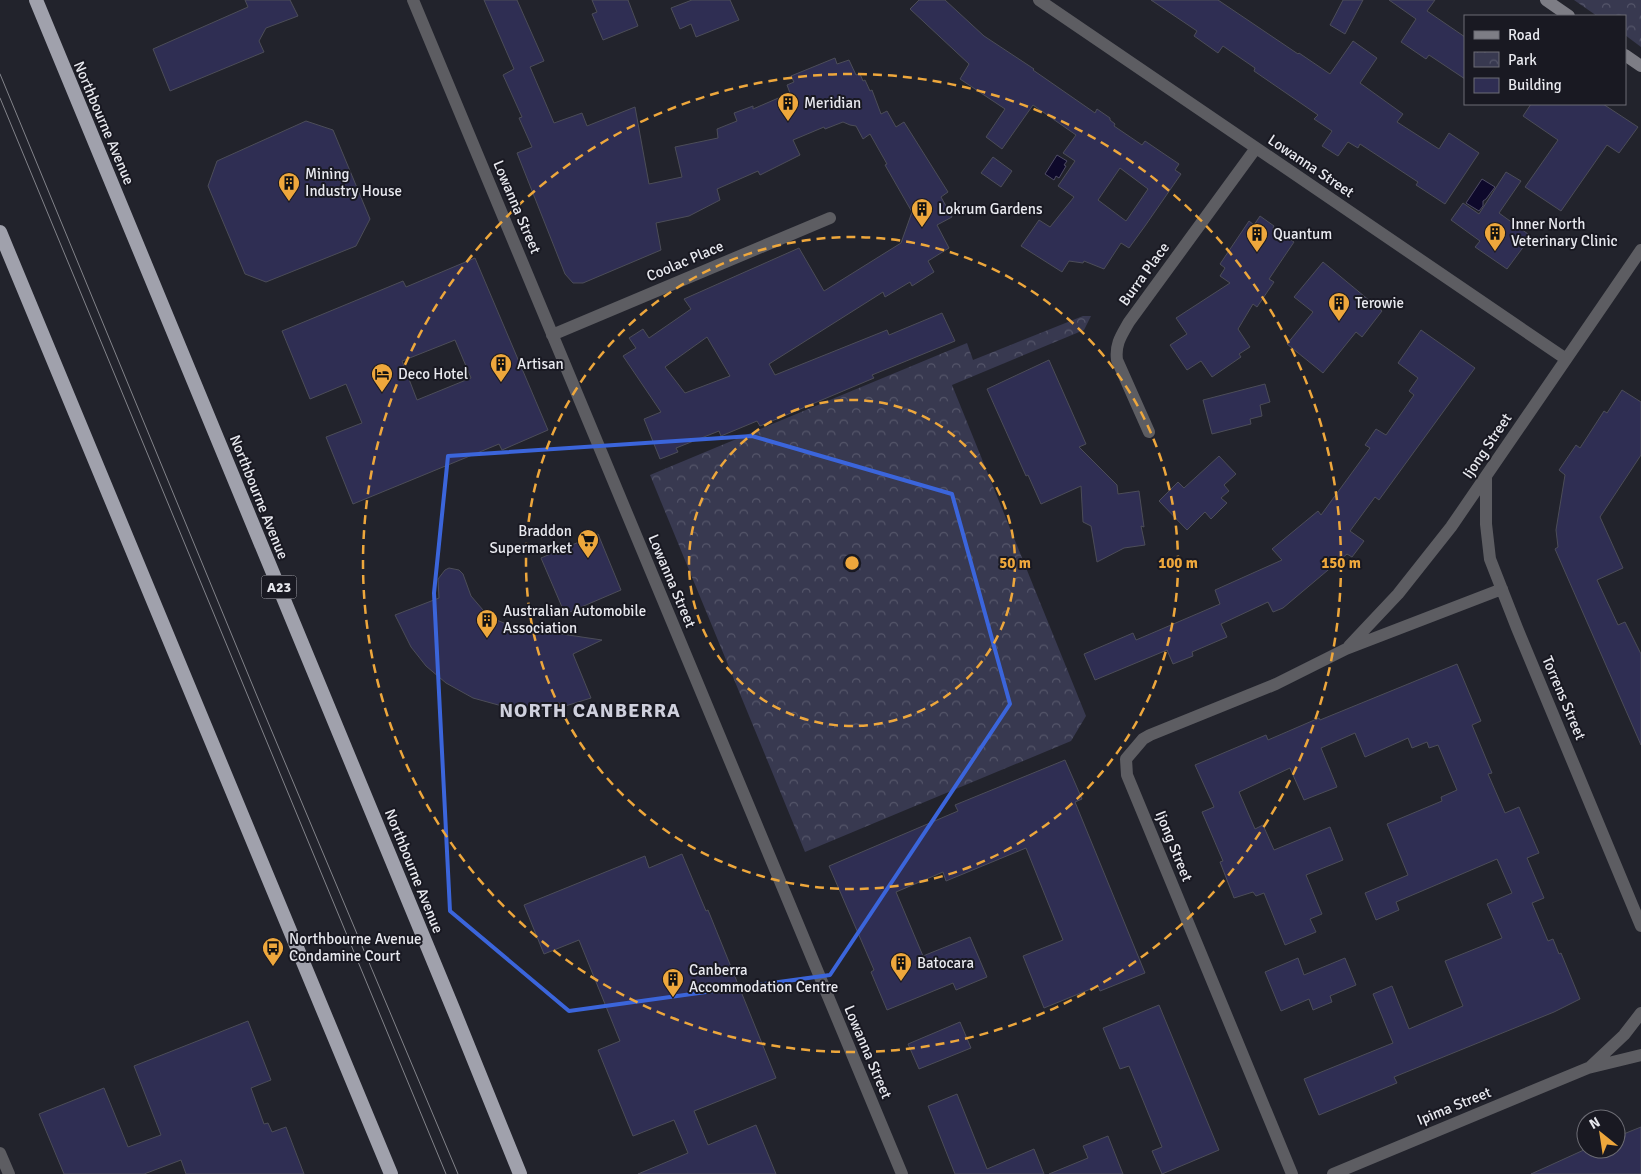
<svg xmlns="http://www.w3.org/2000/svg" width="1641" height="1174" font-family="Signika,sans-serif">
<defs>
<pattern id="park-crowns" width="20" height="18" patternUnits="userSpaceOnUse" patternTransform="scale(1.25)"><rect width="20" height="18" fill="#383950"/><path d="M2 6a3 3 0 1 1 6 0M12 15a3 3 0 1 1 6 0" fill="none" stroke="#55566a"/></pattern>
</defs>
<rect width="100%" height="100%" fill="#22232c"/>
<!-- park -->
<path fill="url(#park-crowns)" d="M 1574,0 L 1641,0 L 1641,47 L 1625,35 L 1625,16 L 1597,16 Z
M 1083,316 L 1091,316 L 1084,330 L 952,385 L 1086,716 L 1071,741 L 805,852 L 650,475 L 967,343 L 973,360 Z"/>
<!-- water -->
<path fill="#0e092b" stroke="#4f4c66" d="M 1057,155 L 1067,161 L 1064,165 L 1066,166 L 1059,178 L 1056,176 L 1054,180 L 1045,174 Z
M 1482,179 L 1495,187 L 1486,199 L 1483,201 L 1483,206 L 1479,211 L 1466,203 Z"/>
<!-- building -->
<path fill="#2f2e53" stroke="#4c4d58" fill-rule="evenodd" d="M 245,0 L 290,0 L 298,16 L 266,28 L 259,41 L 264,52 L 170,91 L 153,49 L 248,7 Z
M 484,0 L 517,0 L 544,61 L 530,67 L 554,123 L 582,113 L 587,126 L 635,107 L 649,184 L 682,177 L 675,147 L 718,138 L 717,129 L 737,121 L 734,113 L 753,106 L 753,109 L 790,93 L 787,85 L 794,82 L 791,76 L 835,58 L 837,64 L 849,60 L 856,75 L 860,74 L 863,81 L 865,80 L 870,91 L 872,90 L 881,114 L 887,111 L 896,127 L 904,122 L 948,192 L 941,197 L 952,217 L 937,225 L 949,248 L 928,261 L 934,272 L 912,286 L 910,282 L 885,297 L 883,292 L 769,364 L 775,375 L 887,330 L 889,335 L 942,313 L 955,341 L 872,375 L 874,378 L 760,426 L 757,421 L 721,436 L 719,431 L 676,448 L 678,452 L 660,459 L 644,419 L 661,412 L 623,356 L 636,348 L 629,338 L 643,329 L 649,338 L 691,309 L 684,299 L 799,248 L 824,291 L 901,243 L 912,212 L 885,165 L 887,164 L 870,134 L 863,139 L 856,126 L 850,125 L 843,122 L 825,129 L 824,127 L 793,140 L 800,155 L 760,175 L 758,171 L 717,189 L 720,200 L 689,216 L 656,223 L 661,250 L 583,283 L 573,283 L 565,274 L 517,153 L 532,147 L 519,118 L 522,117 L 503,75 L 514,69 ZM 707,337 L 730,376 L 685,393 L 665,367 Z
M 592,0 L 628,0 L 638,26 L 603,40 L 592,14 L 597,12 Z
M 692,0 L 730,0 L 739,20 L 696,37 L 691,24 L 680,29 L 671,8 Z
M 919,0 L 945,0 L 984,36 L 1034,69 L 1033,70 L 1095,113 L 1097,109 L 1110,118 L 1110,120 L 1115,124 L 1114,126 L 1142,145 L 1145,141 L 1179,164 L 1175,170 L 1181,174 L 1145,226 L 1129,248 L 1121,243 L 1104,269 L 1084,261 L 1083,263 L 1069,261 L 1062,272 L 1021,246 L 1039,220 L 1050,227 L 1074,197 L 1058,186 L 1075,161 L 1063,153 L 1076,135 L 1033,105 L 1002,149 L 986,137 L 1005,109 L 960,79 L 969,64 L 910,9 ZM 1120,168 L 1148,189 L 1126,221 L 1098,200 Z
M 1151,0 L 1218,0 L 1298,54 L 1299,53 L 1330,74 L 1353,41 L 1377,58 L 1360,83 L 1403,114 L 1397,122 L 1439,149 L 1449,133 L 1479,153 L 1445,204 L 1416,185 L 1418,182 L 1360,144 L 1358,148 L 1348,142 L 1338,156 L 1322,146 L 1332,131 L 1314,119 L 1318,115 L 1254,71 L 1255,68 L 1223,46 L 1218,53 L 1194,36 L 1197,31 Z
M 1343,0 L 1363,0 L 1345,34 L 1330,25 Z
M 1389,0 L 1435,0 L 1427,11 L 1465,37 L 1465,79 L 1429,55 L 1426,59 L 1401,42 L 1416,19 Z
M 1531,104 L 1603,104 L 1638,127 L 1619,153 L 1607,145 L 1561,211 L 1525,187 L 1558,140 L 1523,116 Z
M 306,121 L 333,130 L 370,219 L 356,246 L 266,282 L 245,274 L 208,186 L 217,161 Z
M 993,157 L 1012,171 L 1001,187 L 981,173 Z
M 1506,172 L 1521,181 L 1499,213 L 1528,234 L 1523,239 L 1527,242 L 1507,269 L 1475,247 L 1480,241 L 1451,220 L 1463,203 L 1479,214 Z
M 1260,216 L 1274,226 L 1273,228 L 1294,242 L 1269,279 L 1274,282 L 1257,307 L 1253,304 L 1238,329 L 1250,347 L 1239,354 L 1241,357 L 1212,377 L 1201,361 L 1187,370 L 1170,345 L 1187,334 L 1176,318 L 1230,283 L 1220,276 L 1225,268 L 1220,264 L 1249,221 L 1254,225 Z
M 475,258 L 548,430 L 502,450 L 499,444 L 353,504 L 326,437 L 362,423 L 346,384 L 310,399 L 282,331 L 403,281 L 406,287 ZM 455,340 L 471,378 L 417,400 L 402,361 Z
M 1323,262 L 1382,311 L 1362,337 L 1356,332 L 1323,373 L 1287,344 L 1313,312 L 1294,297 Z
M 1421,330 L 1475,368 L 1379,500 L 1375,497 L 1350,531 L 1364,541 L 1352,557 L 1347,554 L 1283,608 L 1273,612 L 1268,602 L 1221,624 L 1227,637 L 1192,652 L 1193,656 L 1173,664 L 1167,650 L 1095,680 L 1084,654 L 1133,633 L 1136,640 L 1220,604 L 1215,590 L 1282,560 L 1272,549 L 1318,511 L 1321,515 L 1370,448 L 1365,445 L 1376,429 L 1386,435 L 1414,395 L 1409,391 L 1418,378 L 1398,363 Z
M 1049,360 L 1086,444 L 1079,447 L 1117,485 L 1118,494 L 1139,491 L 1144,527 L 1141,526 L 1145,545 L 1124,548 L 1097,562 L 1091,526 L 1083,522 L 1081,486 L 1041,504 L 1028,475 L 1026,476 L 987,389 Z
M 1265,384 L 1270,402 L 1260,405 L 1262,416 L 1250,419 L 1251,424 L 1212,434 L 1203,400 Z
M 1622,390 L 1641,402 L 1641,455 L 1600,517 L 1623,568 L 1597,580 L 1618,625 L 1625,622 L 1641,654 L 1641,745 L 1555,549 L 1558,547 L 1556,530 L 1565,475 L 1559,470 L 1576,445 L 1580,448 L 1604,411 L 1607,413 Z
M 1219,456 L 1236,474 L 1224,485 L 1229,491 L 1221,498 L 1227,503 L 1211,519 L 1205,512 L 1187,530 L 1159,501 L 1178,482 L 1184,488 Z
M 598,534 L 621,590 L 565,614 L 541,558 Z
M 449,568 L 459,570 L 463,574 L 471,596 L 489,617 L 514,627 L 602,640 L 573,654 L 591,698 L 559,708 L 531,710 L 502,706 L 473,698 L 446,683 L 426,666 L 411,647 L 395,615 L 439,598 L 438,579 L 445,570 Z
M 1457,664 L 1481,721 L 1472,725 L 1492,773 L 1488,774 L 1505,813 L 1519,807 L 1539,853 L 1527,858 L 1544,898 L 1532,903 L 1548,941 L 1553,939 L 1559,954 L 1561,953 L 1580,999 L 1554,1012 L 1394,1077 L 1397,1083 L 1319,1115 L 1304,1079 L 1393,1043 L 1373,994 L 1392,986 L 1409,1029 L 1463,1006 L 1445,961 L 1502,938 L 1487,904 L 1512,893 L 1497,859 L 1396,902 L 1399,910 L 1376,920 L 1365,893 L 1408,875 L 1387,824 L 1442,801 L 1441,797 L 1457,790 L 1438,745 L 1429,748 L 1427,742 L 1412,748 L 1408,738 L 1365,757 L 1355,733 L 1321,748 L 1337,787 L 1304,800 L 1290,768 L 1239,792 L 1255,829 L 1263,825 L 1274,850 L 1330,827 L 1343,860 L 1306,875 L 1322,914 L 1310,919 L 1316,932 L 1285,945 L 1264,893 L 1256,896 L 1253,892 L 1234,898 L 1220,862 L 1223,861 L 1202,812 L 1214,807 L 1195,765 L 1266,735 L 1268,740 L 1319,718 L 1320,720 Z
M 1065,760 L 1082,799 L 1075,802 L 1145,973 L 1100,991 L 1098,986 L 1044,1008 L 1023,956 L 1063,940 L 1026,848 L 946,881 L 943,872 L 896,892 L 923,956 L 970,937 L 987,977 L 956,990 L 953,983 L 887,1010 L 871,972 L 874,970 L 829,866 L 958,811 L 955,805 Z
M 682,854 L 706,911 L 708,910 L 776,1078 L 694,1111 L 708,1145 L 756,1125 L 776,1174 L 638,1174 L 688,1153 L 674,1120 L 633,1136 L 598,1050 L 620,1041 L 579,940 L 544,954 L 524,905 L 645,856 L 649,868 Z
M 1298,958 L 1304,975 L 1345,958 L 1356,985 L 1330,996 L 1332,1002 L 1313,1010 L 1309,999 L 1281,1011 L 1265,972 Z
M 1159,1005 L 1219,1150 L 1162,1174 L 1152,1151 L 1162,1147 L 1129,1066 L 1120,1069 L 1103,1028 Z
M 248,1021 L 271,1080 L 251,1088 L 264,1124 L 268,1123 L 272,1132 L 286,1127 L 304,1174 L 186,1174 L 181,1160 L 144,1174 L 64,1174 L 39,1114 L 104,1088 L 128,1147 L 161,1135 L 134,1066 Z
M 960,1022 L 971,1048 L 919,1069 L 908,1044 Z
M 957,1094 L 987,1169 L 1034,1149 L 1044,1174 L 955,1174 L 928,1106 Z
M 1641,1127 L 1641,1174 L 1531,1174 L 1586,1149 L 1616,1149 L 1616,1137 Z
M 1108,1136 L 1123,1174 L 1049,1174 L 1088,1158 L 1083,1146 Z"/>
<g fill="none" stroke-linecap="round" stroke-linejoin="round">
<!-- minor -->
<path stroke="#5d5d62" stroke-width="12" d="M 413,0 L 902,1174
M 1039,0 L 1566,359
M 552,335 L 830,218
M 1149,432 L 1117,360 C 1115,344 1121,336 1129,322 L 1256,148
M 1486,476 L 1486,524 L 1490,559 L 1517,628 L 1641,926
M 1349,646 L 1398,594 L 1451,527 L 1641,250
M 0,1153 L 9,1174
M 1292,1174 L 1127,775 L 1126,759 L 1143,739 L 1150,735 L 1276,684 L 1346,649 L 1502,589"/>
<!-- tertiary -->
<path stroke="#5d5d62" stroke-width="12" d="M 1590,1067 L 1624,1035 L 1641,1013
M 1333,1174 L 1588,1068 L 1641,1055"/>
<!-- secondary -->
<path stroke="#7d7d85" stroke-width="12" d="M 1546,0 L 1569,16
M 1625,55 L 1641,66"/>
<!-- trunk -->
<path stroke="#a0a1ac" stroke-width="14" d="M 36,0 L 454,1011 L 520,1174
M 0,232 L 391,1174"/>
<!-- tram -->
<path stroke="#82838a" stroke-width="1" d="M 0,74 L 257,696 L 458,1174
M 0,98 L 446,1174"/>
</g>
<!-- marked area -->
<path fill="none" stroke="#3b65db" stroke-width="4" stroke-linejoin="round" d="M 752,436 L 952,494 L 1010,704 L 830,975 L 569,1011 L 450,911 L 434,593 L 448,456 Z"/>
<!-- distance rings -->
<g fill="none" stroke="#eea73c" stroke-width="2.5" stroke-dasharray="9 6">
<circle cx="852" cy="563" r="163"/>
<circle cx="852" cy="563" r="326"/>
<circle cx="852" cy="563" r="489"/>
</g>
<!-- icons -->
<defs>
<g id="building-pin" transform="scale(1.125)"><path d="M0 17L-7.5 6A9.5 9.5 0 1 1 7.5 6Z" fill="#eea73c" stroke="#191922"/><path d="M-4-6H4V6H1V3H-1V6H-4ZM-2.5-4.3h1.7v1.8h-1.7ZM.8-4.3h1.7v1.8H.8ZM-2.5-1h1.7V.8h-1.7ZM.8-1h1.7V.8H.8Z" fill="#111"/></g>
<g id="hotel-pin" transform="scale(1.125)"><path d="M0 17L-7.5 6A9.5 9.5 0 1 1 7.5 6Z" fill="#eea73c" stroke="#191922"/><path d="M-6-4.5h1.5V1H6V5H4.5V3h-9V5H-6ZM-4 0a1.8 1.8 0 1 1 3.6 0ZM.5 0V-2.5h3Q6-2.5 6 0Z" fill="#111"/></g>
<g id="supermarket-pin" transform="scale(1.125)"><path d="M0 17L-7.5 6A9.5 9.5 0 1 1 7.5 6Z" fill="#eea73c" stroke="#191922"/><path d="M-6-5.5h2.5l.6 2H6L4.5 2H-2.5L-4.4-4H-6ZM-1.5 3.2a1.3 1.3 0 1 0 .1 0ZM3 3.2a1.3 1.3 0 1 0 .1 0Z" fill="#111"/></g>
<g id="bus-pin" transform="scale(1.125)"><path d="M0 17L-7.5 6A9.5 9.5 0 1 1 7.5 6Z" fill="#eea73c" stroke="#191922"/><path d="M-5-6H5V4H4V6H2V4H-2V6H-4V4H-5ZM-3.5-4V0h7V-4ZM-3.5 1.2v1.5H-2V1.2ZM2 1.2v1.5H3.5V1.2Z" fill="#111"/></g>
</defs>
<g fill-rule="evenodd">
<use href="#building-pin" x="788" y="103"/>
<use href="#building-pin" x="289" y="183"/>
<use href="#building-pin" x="922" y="209"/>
<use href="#building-pin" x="1495" y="233"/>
<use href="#building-pin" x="1257" y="234"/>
<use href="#building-pin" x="1339" y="303"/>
<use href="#building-pin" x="501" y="364"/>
<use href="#hotel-pin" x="382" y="374"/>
<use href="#supermarket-pin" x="588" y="540"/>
<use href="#building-pin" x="487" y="620"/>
<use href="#bus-pin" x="273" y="948"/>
<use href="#building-pin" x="901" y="963"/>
<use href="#building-pin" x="673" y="979"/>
</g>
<g text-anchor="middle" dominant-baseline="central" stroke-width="4" stroke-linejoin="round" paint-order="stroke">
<!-- shield labels -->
<rect fill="#191922" stroke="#aaabb2" stroke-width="1" x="261.5" y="575.5" width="35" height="23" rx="4"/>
<g font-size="14" font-weight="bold" fill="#e8e9ef">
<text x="279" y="587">A23</text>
</g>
<!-- poi labels -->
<g font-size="15" fill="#e8e9ef" stroke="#191922" text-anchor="start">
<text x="804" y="103">Meridian</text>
<text x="305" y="174">Mining<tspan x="305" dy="17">Industry House</tspan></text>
<text x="938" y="209">Lokrum Gardens</text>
<text x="1511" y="224">Inner North<tspan x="1511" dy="17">Veterinary Clinic</tspan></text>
<text x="1273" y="234">Quantum</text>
<text x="1355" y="303">Terowie</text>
<text x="517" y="364">Artisan</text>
<text x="398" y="374">Deco Hotel</text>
<text x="572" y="531" text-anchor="end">Braddon<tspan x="572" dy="17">Supermarket</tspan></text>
<text x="503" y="611">Australian Automobile<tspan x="503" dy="17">Association</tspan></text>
<text x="289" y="939">Northbourne Avenue<tspan x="289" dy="17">Condamine Court</tspan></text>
<text x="917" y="963">Batocara</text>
<text x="689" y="970">Canberra<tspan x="689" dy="17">Accommodation Centre</tspan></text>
</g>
<!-- street labels -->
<g font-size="15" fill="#e8e9ef" stroke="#191922">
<text transform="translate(104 123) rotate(67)">Northbourne Avenue</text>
<text transform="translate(1311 166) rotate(34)">Lowanna Street</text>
<text transform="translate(517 207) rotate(67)">Lowanna Street</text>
<text transform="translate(685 261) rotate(-23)">Coolac Place</text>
<text transform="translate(1144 274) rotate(-54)">Burra Place</text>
<text transform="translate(1487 446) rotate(-56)">Ijong Street</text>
<text transform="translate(259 497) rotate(68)">Northbourne Avenue</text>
<text transform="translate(672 581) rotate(67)">Lowanna Street</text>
<text transform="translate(1564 698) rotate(67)">Torrens Street</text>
<text transform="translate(1174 846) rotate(68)">Ijong Street</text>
<text transform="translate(414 871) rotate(68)">Northbourne Avenue</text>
<text transform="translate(868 1052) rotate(67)">Lowanna Street</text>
<text transform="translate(1454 1106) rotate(-22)">Ipima Street</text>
</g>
<!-- district labels -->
<g font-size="20" font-weight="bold" letter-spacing="1" fill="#cfd0dd" stroke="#191922">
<text x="590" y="710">NORTH CANBERRA</text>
</g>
</g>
<circle cx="852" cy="563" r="8" fill="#eea73c" stroke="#191922" stroke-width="2.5"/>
<g font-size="15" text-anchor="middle" font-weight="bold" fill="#eea73c" stroke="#191922" stroke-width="4" stroke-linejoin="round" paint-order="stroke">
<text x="1015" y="568">50 m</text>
<text x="1178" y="568">100 m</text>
<text x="1341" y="568">150 m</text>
</g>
<!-- legend -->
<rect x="1464" y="15" width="162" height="90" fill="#191922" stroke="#6c6c74"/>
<rect x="1474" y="31" width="25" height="8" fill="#7d7d85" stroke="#6c6c74"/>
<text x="1508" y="40" font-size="15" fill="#e8e9ef">Road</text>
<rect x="1474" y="52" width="25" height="15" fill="url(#park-crowns)" stroke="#6c6c74"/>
<text x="1508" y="65" font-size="15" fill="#e8e9ef">Park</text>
<rect x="1474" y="78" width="25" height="15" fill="#2f2e53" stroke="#6c6c74"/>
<text x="1508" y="90" font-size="15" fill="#e8e9ef">Building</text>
<!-- north arrow -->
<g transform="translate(1601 1134) rotate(330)"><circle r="24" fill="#191922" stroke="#6c6c74"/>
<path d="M0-4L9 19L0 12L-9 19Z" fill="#eea73c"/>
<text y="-8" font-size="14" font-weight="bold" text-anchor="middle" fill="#e8e9ef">N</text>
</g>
</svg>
